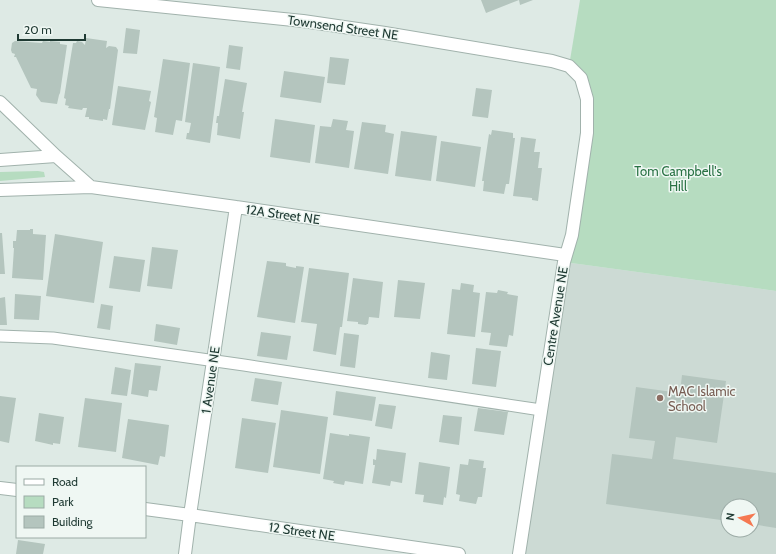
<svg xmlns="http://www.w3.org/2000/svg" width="776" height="554" font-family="Cabin,sans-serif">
<rect width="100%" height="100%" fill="#deeae5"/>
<!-- built -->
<path fill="#ccdad4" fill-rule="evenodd" d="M 564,262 L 776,291 L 776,554 L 519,554 ZM 728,506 L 752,506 L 752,530 L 728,530 Z"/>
<!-- green -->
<path fill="#b6dcc0" d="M 580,0 L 776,0 L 776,291 L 564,262 L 587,99 L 569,66 Z
M 38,171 L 44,172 L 45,177 L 0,181 L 0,172 Z"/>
<!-- building -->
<path fill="#b4c5be" d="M 481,0 L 533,0 L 520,5 L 519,0 L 486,13 Z
M 126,28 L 140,30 L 137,54 L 123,53 Z
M 86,38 L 107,41 L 106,48 L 109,46 L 116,47 L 118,50 L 110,109 L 109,109 L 107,120 L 103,119 L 103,121 L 89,119 L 89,117 L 85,117 L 87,108 L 83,108 L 82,110 L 68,108 L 69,106 L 65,105 L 66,99 L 64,98 L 73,43 L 76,43 L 77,41 L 82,42 L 85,45 Z
M 15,41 L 42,43 L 43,41 L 50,42 L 50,41 L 60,42 L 60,44 L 67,45 L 60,93 L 59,95 L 57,104 L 41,102 L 36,95 L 37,89 L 31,88 L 16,57 L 14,57 L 15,54 L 12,53 L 11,50 L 12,43 Z
M 229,45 L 243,47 L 240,70 L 226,68 Z
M 330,57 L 349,59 L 345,85 L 327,83 Z
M 163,59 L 190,63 L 182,121 L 176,120 L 173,135 L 155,132 L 157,118 L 154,117 Z
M 193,63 L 220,67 L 210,143 L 186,139 L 187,133 L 189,133 L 191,123 L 185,122 Z
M 284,71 L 325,77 L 321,103 L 280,97 Z
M 225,79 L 247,83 L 242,112 L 244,112 L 240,139 L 217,135 L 218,123 L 216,123 L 217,116 L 219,116 Z
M 118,86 L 151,91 L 149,101 L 151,102 L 145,130 L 112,125 Z
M 476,88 L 492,90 L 488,118 L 472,116 Z
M 275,119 L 315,125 L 310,163 L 270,157 Z
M 333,119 L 348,121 L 346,130 L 354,131 L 349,168 L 315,163 L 320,126 L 331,127 Z
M 362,122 L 386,125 L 385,132 L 394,134 L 388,174 L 354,169 Z
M 492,130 L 513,133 L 513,138 L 515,138 L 509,184 L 506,184 L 504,194 L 483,191 L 484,181 L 482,181 L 489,134 L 491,135 Z
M 401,131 L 437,136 L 431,181 L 395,176 Z
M 521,137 L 536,139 L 534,152 L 540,152 L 538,168 L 542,168 L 538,201 L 532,200 L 532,198 L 513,196 Z
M 441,141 L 481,147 L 475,187 L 436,181 Z
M 30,229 L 33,229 L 33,234 L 46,235 L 43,280 L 12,278 L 14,248 L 13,248 L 13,241 L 16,241 L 17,230 L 30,230 Z
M 0,233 L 2,233 L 5,274 L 0,274 Z
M 55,234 L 103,242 L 94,303 L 46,296 Z
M 152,247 L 178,250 L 172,289 L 147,286 Z
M 114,256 L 145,260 L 140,292 L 109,288 Z
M 267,261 L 286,263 L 286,266 L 296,268 L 296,266 L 304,267 L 295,323 L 257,317 Z
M 309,268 L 349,273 L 342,327 L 340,327 L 336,355 L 313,351 L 317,324 L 301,322 Z
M 353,278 L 383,282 L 379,318 L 369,317 L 368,324 L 367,324 L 366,325 L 358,324 L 358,322 L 347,321 Z
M 398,280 L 425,283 L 420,319 L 394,317 Z
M 461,283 L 474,285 L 473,292 L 480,293 L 475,337 L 447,334 L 452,289 L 460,290 Z
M 498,290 L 508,292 L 507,294 L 518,296 L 513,336 L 509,335 L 507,347 L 489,345 L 491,333 L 481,332 L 486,292 L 497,293 Z
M 15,294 L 41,296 L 39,320 L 14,319 Z
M 5,297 L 7,325 L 0,325 L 0,298 Z
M 101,304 L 113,306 L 110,330 L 97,328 Z
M 156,324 L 180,328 L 177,345 L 154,341 Z
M 261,332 L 291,336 L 287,360 L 257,356 Z
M 344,333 L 359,335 L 355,368 L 340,366 Z
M 476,348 L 501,351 L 496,387 L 472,384 Z
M 431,352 L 450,355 L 447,380 L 428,378 Z
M 135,363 L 161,366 L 157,391 L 149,390 L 148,397 L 131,394 Z
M 115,367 L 131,370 L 127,396 L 111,394 Z
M 682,375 L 726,381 L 717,443 L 676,437 L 673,459 L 776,473 L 776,528 L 752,524 L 752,506 L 728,506 L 728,521 L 606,504 L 612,454 L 652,459 L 655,441 L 629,438 L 636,387 L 680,393 Z
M 255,378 L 282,382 L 278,405 L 251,401 Z
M 336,391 L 376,397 L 372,421 L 333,415 Z
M 0,396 L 16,398 L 9,443 L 0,441 Z
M 85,398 L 122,403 L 116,452 L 78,447 Z
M 379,404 L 396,406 L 392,429 L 375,426 Z
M 478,408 L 508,412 L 504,435 L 474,431 Z
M 281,410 L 328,417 L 320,474 L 273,467 Z
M 39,413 L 64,417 L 60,444 L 53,443 L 53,445 L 35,441 Z
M 443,415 L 462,417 L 459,445 L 439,442 Z
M 242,418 L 276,423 L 268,473 L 235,468 Z
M 128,419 L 169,425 L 165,457 L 160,456 L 158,465 L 122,458 Z
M 330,433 L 349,436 L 349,434 L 370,437 L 363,484 L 345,481 L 344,485 L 333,483 L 334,481 L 323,479 Z
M 377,449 L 406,453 L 402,483 L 391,481 L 390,486 L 372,483 L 375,465 L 373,465 L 373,459 L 376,460 Z
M 469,459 L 484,461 L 483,468 L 486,468 L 482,497 L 478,497 L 476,504 L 459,501 L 460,495 L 456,494 L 460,464 L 468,465 Z
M 419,462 L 450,467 L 446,498 L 444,497 L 443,505 L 423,502 L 424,495 L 415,494 Z
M 18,540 L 45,544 L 43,554 L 16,554 Z"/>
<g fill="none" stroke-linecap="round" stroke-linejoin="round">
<!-- service casing -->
<g stroke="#a1b2ac" stroke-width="13">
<path id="service" d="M 0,336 L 53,338 L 244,365 L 541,410"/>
</g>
<!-- minor casing -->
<g stroke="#a1b2ac" stroke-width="14">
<path id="minor" d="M 98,0 L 303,21 L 385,33 L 552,61 L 569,66 L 581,78 L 587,99 L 587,133 L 572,235 L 564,262 L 519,554
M 0,102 L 56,156 L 91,187
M 0,160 L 56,156
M 0,190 L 91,187 L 236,207 L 565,255
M 0,488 L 17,490
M 145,509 L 190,515 L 236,207"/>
</g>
<!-- tertiary casing -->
<g stroke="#a1b2ac" stroke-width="14">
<path id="tertiary" d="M 185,554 L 190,515 L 459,554"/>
</g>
<!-- service -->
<use href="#service" stroke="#fff" stroke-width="11"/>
<!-- minor -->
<use href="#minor" stroke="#fff" stroke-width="12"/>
<!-- tertiary -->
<use href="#tertiary" stroke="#fff" stroke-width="12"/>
</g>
<!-- markers -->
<circle fill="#8d6e63" stroke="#eff7f3" stroke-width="1.5" cx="660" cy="398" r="4"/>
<g text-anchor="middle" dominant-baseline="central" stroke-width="3" stroke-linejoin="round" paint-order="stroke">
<!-- street labels -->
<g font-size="13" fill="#1f3a33" stroke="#eff7f3">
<text transform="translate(343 27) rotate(8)">Townsend Street NE</text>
<text transform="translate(283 214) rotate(8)">12A Street NE</text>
<text transform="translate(555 316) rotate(-81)">Centre Avenue NE</text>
<text transform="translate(210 380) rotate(-82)">1 Avenue NE</text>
<text transform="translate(302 531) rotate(8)">12 Street NE</text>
</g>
<!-- park labels -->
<g font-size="13" fill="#297244" stroke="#eff7f3">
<text x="678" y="171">Tom Campbell's<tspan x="678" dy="15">Hill</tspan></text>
</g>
<!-- education labels -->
<g font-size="13" fill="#785e54" stroke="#eff7f3" text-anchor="start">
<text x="668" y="391">MAC Islamic<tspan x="668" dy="15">School</tspan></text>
</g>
</g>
<!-- legend -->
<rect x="16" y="466" width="130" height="72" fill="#eff7f3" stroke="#9caba6"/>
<rect x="24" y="479" width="20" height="6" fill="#ffffff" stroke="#9caba6"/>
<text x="52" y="486" font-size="12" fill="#1f3a33">Road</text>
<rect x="24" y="496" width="20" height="12" fill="#b6dcc0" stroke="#9caba6"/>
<text x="52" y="506" font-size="12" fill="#1f3a33">Park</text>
<rect x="24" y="516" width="20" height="12" fill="#b4c5be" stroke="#9caba6"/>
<text x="52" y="526" font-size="12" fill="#1f3a33">Building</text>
<!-- north arrow -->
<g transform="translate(740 518) rotate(278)"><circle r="19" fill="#eff7f3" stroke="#9caba6"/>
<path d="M0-3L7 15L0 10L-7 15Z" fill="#f57851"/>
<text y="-6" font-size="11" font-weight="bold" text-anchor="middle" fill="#1f3a33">N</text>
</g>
<!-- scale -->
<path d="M18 34v6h67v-6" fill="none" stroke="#1f3a33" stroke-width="2"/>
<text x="24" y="34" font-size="12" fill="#1f3a33" stroke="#eff7f3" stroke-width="3" paint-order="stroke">20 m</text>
</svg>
